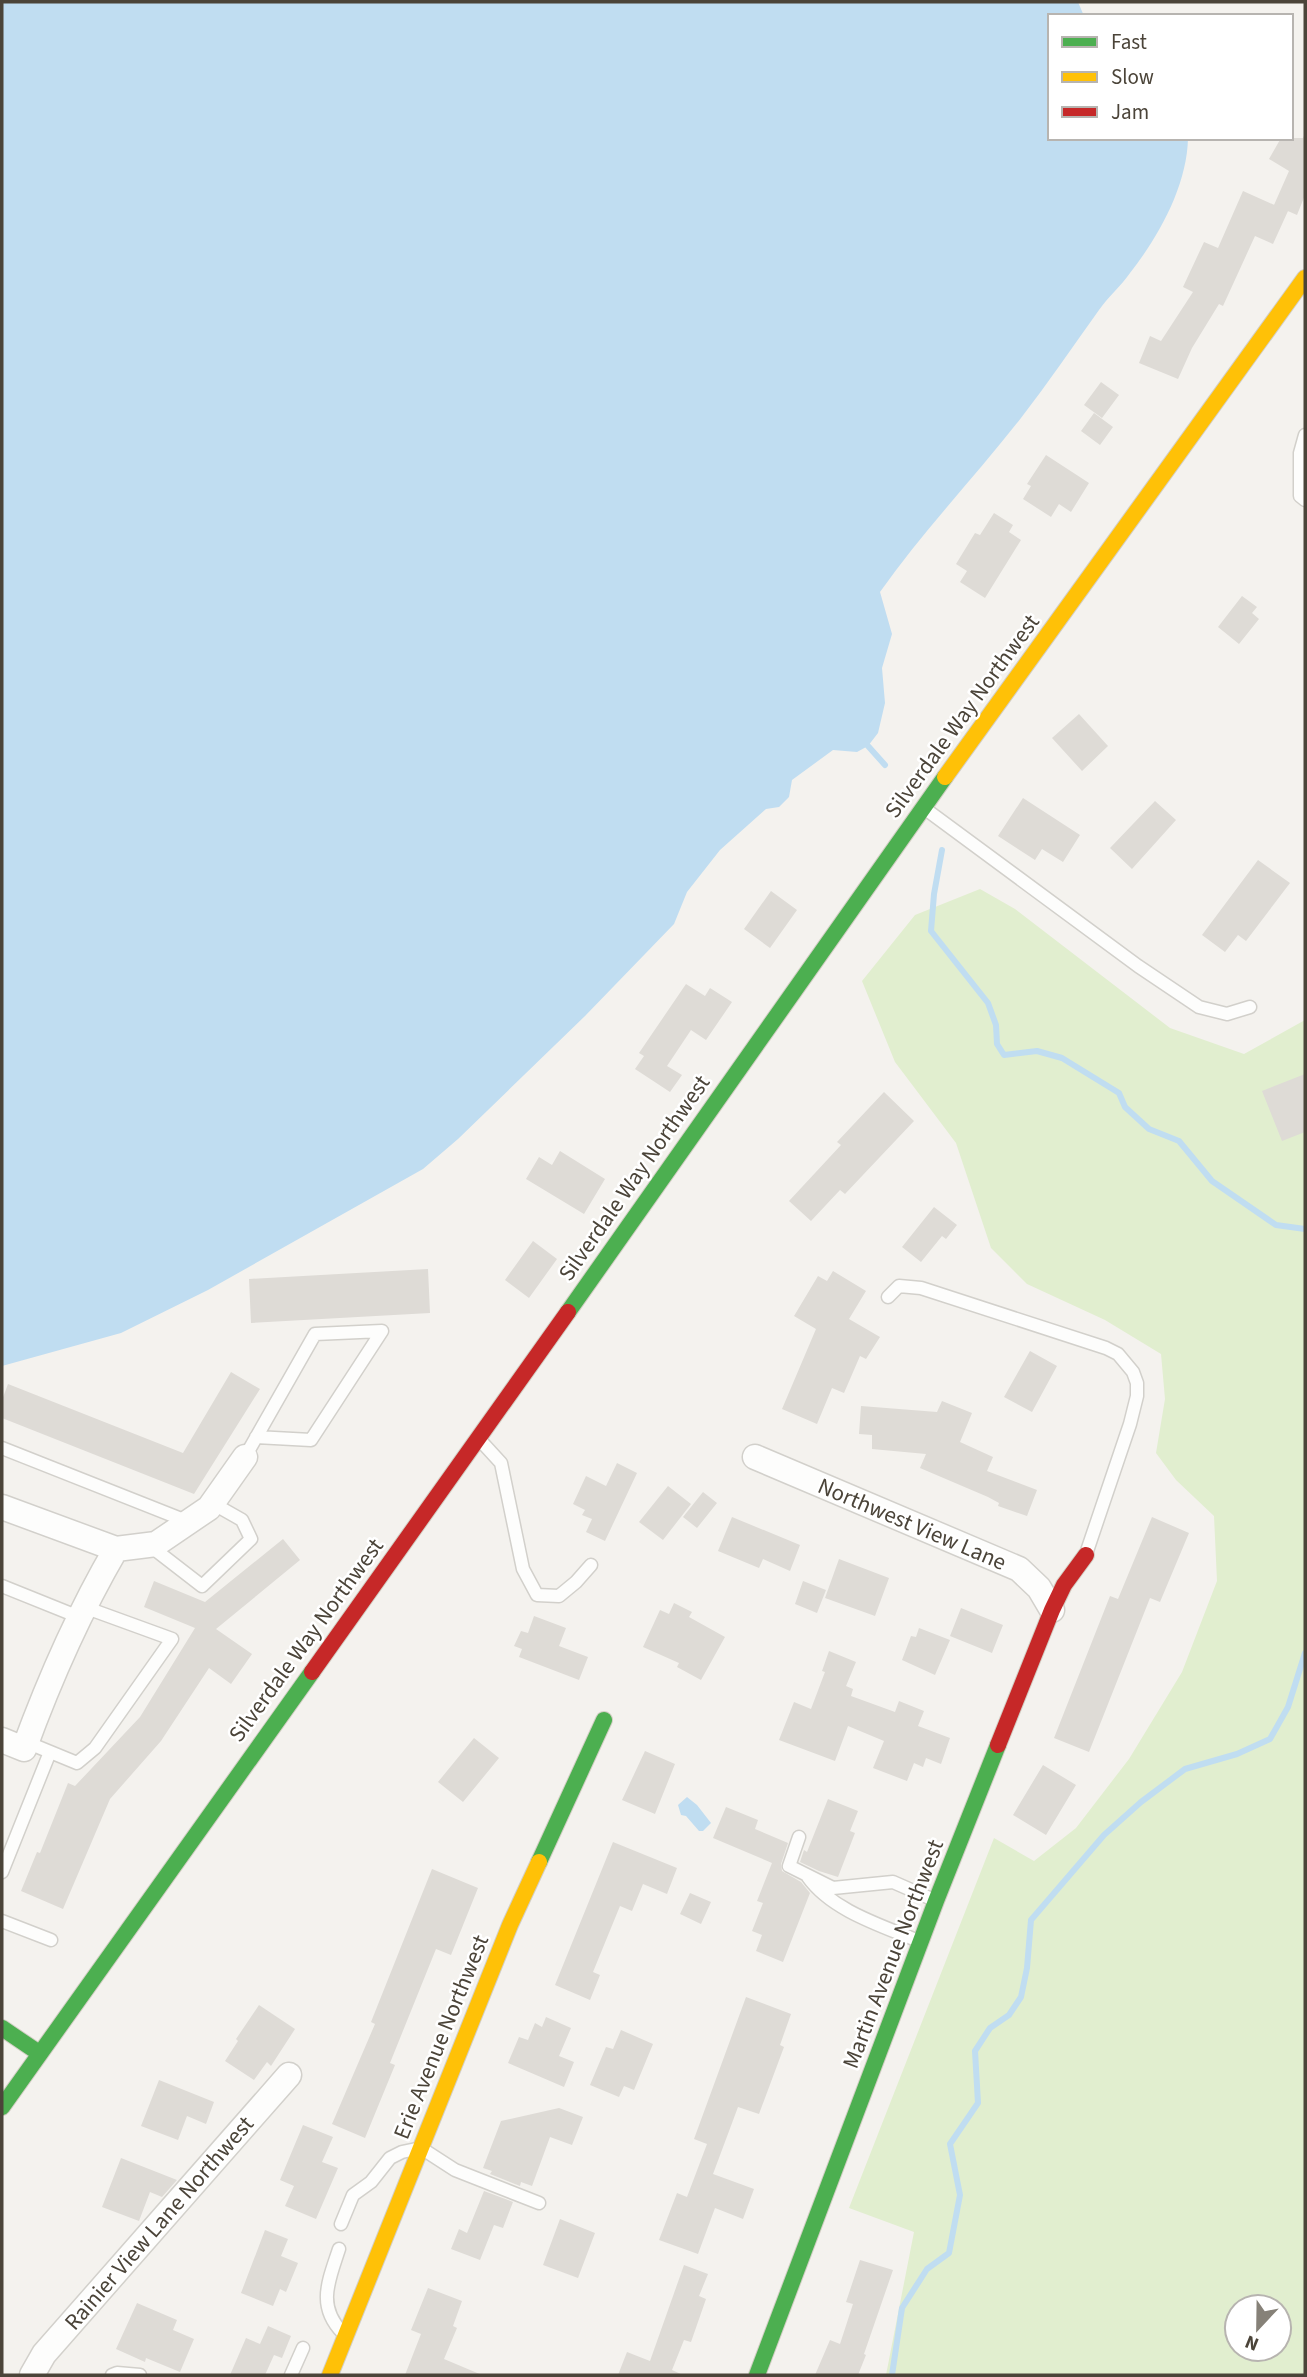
<svg xmlns="http://www.w3.org/2000/svg" width="1307" height="2377" font-family="'Source Sans 3',sans-serif">
<rect width="100%" height="100%" fill="#f4f2ee"/>
<!-- green -->
<path fill="#e1eecf" fill-rule="evenodd" d="M 980,889 L 1015,909 L 1170,1028 L 1244,1054 L 1305,1020 L 1305,2375 L 886,2375 L 914,2232 L 849,2208 L 994,1838 L 1034,1861 L 1076,1828 L 1129,1759 L 1182,1672 L 1217,1581 L 1214,1516 L 1176,1480 L 1156,1453 L 1165,1399 L 1161,1354 L 1105,1320 L 1027,1284 L 991,1248 L 956,1143 L 895,1062 L 862,981 L 915,915 ZM 1237,2307 L 1279,2307 L 1279,2349 L 1237,2349 Z"/>
<!-- water -->
<path fill="#c0ddf1" d="M 2,2 L 1078,2 L 1084,16 L 1050,16 L 1050,138 L 1188,138 C 1187,186 1159,236 1130,273 C 1121,286 1108,297 1099,310 C 1073,346 1048,383 1021,418 C 975,477 923,531 880,592 L 892,634 L 882,668 L 885,703 L 878,733 L 868,746 L 857,752 L 833,750 L 792,780 L 789,797 L 779,807 L 766,809 L 720,850 L 687,892 L 674,924 L 585,1016 L 458,1139 L 423,1169 L 208,1290 L 121,1333 L 2,1366 Z
M 687,1797 L 697,1805 L 711,1823 L 703,1831 L 699,1831 L 686,1816 L 681,1815 L 678,1805 Z"/>
<g fill="none" stroke-linecap="round" stroke-linejoin="round">
<!-- stream -->
<path stroke="#c0ddf1" stroke-width="6" d="M 868,746 L 885,765
M 942,850 L 934,894 L 931,931 L 988,1003 L 996,1025 L 997,1044 L 1004,1055 L 1037,1051 L 1062,1058 L 1119,1093 L 1125,1107 L 1149,1129 L 1179,1141 L 1212,1181 L 1276,1225 L 1305,1229
M 892,2375 L 902,2308 L 927,2269 L 949,2253 L 960,2195 L 950,2144 L 978,2103 L 975,2051 L 990,2028 L 1009,2015 L 1021,1997 L 1027,1968 L 1031,1920 L 1104,1835 L 1141,1802 L 1185,1769 L 1237,1754 L 1270,1739 L 1288,1707 L 1305,1653"/>
</g>
<!-- building -->
<path fill="#dedbd6" d="M 1305,133 L 1305,195 L 1297,215 L 1274,205 L 1289,171 L 1269,159 L 1281,138 L 1303,138 Z
M 1243,191 L 1288,211 L 1273,244 L 1255,236 L 1223,306 L 1219,304 L 1192,348 L 1178,379 L 1139,363 L 1150,336 L 1161,341 L 1193,292 L 1183,287 L 1204,242 L 1218,248 Z
M 1101,382 L 1119,395 L 1102,418 L 1084,405 Z
M 1094,413 L 1113,427 L 1100,445 L 1081,431 Z
M 1046,455 L 1089,483 L 1071,512 L 1059,504 L 1051,517 L 1023,499 L 1031,486 L 1027,484 Z
M 994,513 L 1013,525 L 1009,532 L 1021,540 L 985,598 L 960,582 L 967,571 L 956,564 L 975,533 L 980,535 Z
M 1242,596 L 1257,607 L 1252,613 L 1259,619 L 1239,644 L 1218,627 Z
M 1079,714 L 1108,746 L 1082,771 L 1052,738 Z
M 1023,798 L 1080,835 L 1063,862 L 1042,849 L 1035,860 L 998,836 Z
M 1155,801 L 1176,820 L 1132,869 L 1110,848 Z
M 1258,860 L 1290,883 L 1246,941 L 1238,935 L 1225,952 L 1202,935 Z
M 771,891 L 797,910 L 770,948 L 744,929 Z
M 686,984 L 705,996 L 710,988 L 732,1002 L 706,1040 L 691,1030 L 667,1066 L 682,1075 L 670,1092 L 635,1069 L 644,1056 L 639,1053 Z
M 1305,1074 L 1305,1132 L 1282,1141 L 1262,1091 Z
M 884,1092 L 914,1121 L 845,1194 L 840,1190 L 811,1221 L 789,1201 L 841,1145 L 837,1142 Z
M 560,1151 L 605,1179 L 584,1214 L 526,1179 L 539,1157 L 552,1165 Z
M 934,1207 L 957,1225 L 946,1239 L 942,1236 L 921,1262 L 902,1247 Z
M 533,1241 L 557,1259 L 529,1298 L 505,1280 Z
M 428,1269 L 430,1313 L 251,1323 L 249,1279 Z
M 833,1271 L 866,1291 L 849,1319 L 880,1337 L 866,1359 L 860,1356 L 844,1393 L 832,1388 L 817,1424 L 782,1409 L 816,1329 L 794,1316 L 818,1276 L 827,1281 Z
M 1030,1351 L 1057,1366 L 1032,1412 L 1004,1397 Z
M 231,1372 L 260,1389 L 194,1494 L 2,1418 L 2,1400 L 8,1384 L 183,1453 Z
M 942,1401 L 972,1413 L 960,1442 L 993,1457 L 987,1471 L 1037,1490 L 1027,1516 L 998,1506 L 999,1503 L 988,1497 L 920,1468 L 926,1454 L 872,1449 L 872,1435 L 859,1434 L 861,1406 L 937,1412 Z
M 617,1463 L 637,1473 L 605,1541 L 586,1532 L 592,1519 L 582,1515 L 585,1510 L 573,1504 L 586,1476 L 606,1486 Z
M 668,1486 L 691,1504 L 663,1540 L 639,1522 Z
M 703,1492 L 717,1503 L 697,1528 L 683,1517 Z
M 732,1517 L 800,1545 L 790,1571 L 763,1559 L 759,1568 L 718,1551 Z
M 1152,1517 L 1189,1533 L 1160,1602 L 1150,1598 L 1089,1752 L 1054,1738 L 1110,1596 L 1118,1599 Z
M 283,1539 L 300,1560 L 216,1629 L 252,1654 L 231,1684 L 209,1668 L 161,1741 L 110,1799 L 63,1909 L 21,1891 L 37,1852 L 40,1853 L 68,1783 L 75,1786 L 140,1717 L 195,1628 L 144,1607 L 154,1581 L 205,1602 Z
M 839,1559 L 889,1578 L 875,1616 L 825,1598 Z
M 803,1581 L 826,1590 L 817,1613 L 795,1604 Z
M 674,1603 L 692,1612 L 689,1617 L 725,1637 L 701,1680 L 677,1667 L 679,1663 L 643,1647 L 660,1610 L 669,1614 Z
M 961,1608 L 1003,1625 L 992,1653 L 950,1636 Z
M 534,1616 L 566,1628 L 559,1646 L 588,1657 L 579,1680 L 519,1657 L 522,1649 L 514,1646 L 521,1631 L 528,1633 Z
M 919,1628 L 950,1640 L 935,1675 L 902,1660 L 911,1636 L 916,1637 Z
M 829,1651 L 856,1662 L 846,1686 L 853,1689 L 851,1696 L 895,1712 L 899,1701 L 924,1711 L 918,1726 L 950,1738 L 941,1764 L 926,1758 L 923,1767 L 914,1763 L 907,1781 L 873,1768 L 884,1741 L 848,1726 L 835,1761 L 779,1740 L 794,1702 L 811,1709 L 825,1672 L 822,1671 Z
M 474,1738 L 499,1758 L 463,1802 L 438,1782 Z
M 645,1751 L 675,1764 L 655,1814 L 622,1800 Z
M 1043,1765 L 1076,1785 L 1046,1835 L 1013,1815 Z
M 828,1799 L 858,1811 L 850,1831 L 855,1833 L 838,1877 L 819,1871 L 800,1862 L 804,1850 L 807,1852 Z
M 726,1807 L 758,1820 L 755,1829 L 788,1843 L 781,1864 L 782,1871 L 801,1882 L 810,1893 L 783,1962 L 756,1951 L 762,1935 L 752,1931 L 763,1903 L 757,1901 L 772,1863 L 713,1838 Z
M 613,1842 L 677,1868 L 667,1894 L 643,1884 L 632,1911 L 620,1906 L 593,1972 L 600,1975 L 590,2000 L 555,1985 Z
M 432,1869 L 478,1888 L 451,1955 L 436,1949 L 390,2063 L 395,2065 L 365,2138 L 332,2124 L 375,2024 L 371,2022 Z
M 690,1893 L 711,1902 L 701,1924 L 680,1914 Z
M 746,1997 L 791,2014 L 780,2045 L 784,2047 L 759,2114 L 738,2107 L 713,2174 L 754,2189 L 743,2219 L 715,2208 L 698,2254 L 659,2240 L 677,2193 L 687,2197 L 707,2144 L 694,2139 Z
M 259,2005 L 295,2029 L 271,2066 L 267,2062 L 254,2080 L 225,2061 L 238,2041 L 236,2039 Z
M 546,2017 L 571,2028 L 559,2056 L 574,2062 L 564,2087 L 508,2063 L 519,2037 L 528,2040 L 535,2023 L 542,2027 Z
M 621,2030 L 653,2044 L 634,2090 L 624,2086 L 619,2097 L 590,2085 L 606,2047 L 613,2049 Z
M 159,2080 L 214,2102 L 206,2124 L 187,2116 L 178,2140 L 141,2126 Z
M 559,2108 L 583,2117 L 572,2145 L 550,2137 L 532,2186 L 521,2182 L 520,2186 L 490,2174 L 492,2171 L 483,2168 L 501,2121 Z
M 303,2125 L 333,2137 L 322,2162 L 338,2168 L 316,2219 L 285,2206 L 294,2186 L 280,2180 Z
M 121,2158 L 177,2180 L 162,2197 L 150,2192 L 139,2221 L 102,2207 Z
M 484,2191 L 513,2202 L 503,2228 L 494,2225 L 480,2260 L 451,2249 L 459,2229 L 467,2233 Z
M 560,2219 L 595,2233 L 578,2278 L 543,2265 Z
M 265,2230 L 288,2239 L 281,2256 L 298,2263 L 286,2292 L 280,2289 L 273,2306 L 241,2293 Z
M 860,2260 L 893,2270 L 864,2354 L 866,2355 L 858,2375 L 815,2375 L 830,2340 L 840,2344 L 853,2304 L 846,2302 Z
M 684,2265 L 708,2274 L 699,2296 L 706,2299 L 691,2342 L 684,2340 L 672,2370 L 683,2375 L 618,2375 L 627,2352 L 650,2361 Z
M 428,2288 L 462,2301 L 453,2326 L 457,2328 L 444,2359 L 482,2375 L 405,2375 L 421,2334 L 411,2330 Z
M 137,2303 L 177,2320 L 173,2330 L 194,2339 L 180,2372 L 146,2358 L 145,2362 L 116,2349 Z
M 268,2326 L 291,2336 L 282,2358 L 274,2355 L 265,2375 L 230,2375 L 246,2338 L 260,2344 Z"/>
<g fill="none" stroke-linecap="round" stroke-linejoin="round">
<!-- lane casing -->
<g stroke="#d2d0cb" stroke-width="15">
<path id="lane" d="M 1305,435 L 1300,453 L 1300,496 L 1305,500
M 924,808 L 1138,966 L 1199,1007 L 1227,1014 L 1250,1007
M 888,1297 L 899,1286 L 921,1288 L 1106,1348 L 1118,1354 L 1133,1372 L 1137,1383 L 1137,1396 L 1130,1424 L 1086,1554
M 479,1439 L 501,1463 L 523,1569 L 537,1595 L 559,1596 L 576,1582 L 591,1565
M 2,1448 L 189,1522
M 245,1457 L 315,1334 L 382,1331 L 311,1440 L 256,1437
M 149,1545 L 202,1586 L 251,1539 L 242,1520 L 212,1503
M 2,1586 L 79,1617
M 26,1742 L 77,1763 L 95,1748 L 172,1639 L 84,1607
M 799,1837 L 789,1866 L 833,1888 L 893,1882 L 934,1900
M 2,1872 L 50,1752
M 808,1877 C 832,1911 883,1926 921,1942
M 2,1921 L 51,1940
M 341,2224 L 353,2195 L 371,2182 L 390,2158 L 402,2152 L 421,2148 L 455,2170 L 539,2203
M 339,2249 C 329,2280 316,2306 343,2333
M 112,2375 L 117,2373 L 140,2375
M 291,2375 L 303,2348"/>
</g>
<!-- street casing -->
<g stroke="#d2d0cb" stroke-width="27">
<path id="street" d="M 755,1457 L 1019,1569 L 1039,1588 L 1052,1610
M 2,1507 L 116,1549
M 2,1740 L 24,1749 C 50,1678 78,1614 116,1549 L 156,1544 L 209,1508 L 245,1457
M 32,2375 L 44,2354 L 289,2075"/>
</g>
<!-- fast casing -->
<g stroke="#d3cfc5" stroke-width="18">
<path id="fast" d="M 568,1312 L 945,777
M 539,1862 L 604,1720
M 2,2028 L 39,2053
M 2,2107 L 312,1672
M 757,2375 L 936,1901 L 998,1745"/>
</g>
<!-- slow casing -->
<g stroke="#d3cfc5" stroke-width="18">
<path id="slow" d="M 945,777 L 1305,278
M 330,2375 L 510,1925 L 539,1862"/>
</g>
<!-- jam casing -->
<g stroke="#d3cfc5" stroke-width="18">
<path id="jam" d="M 312,1672 L 568,1312
M 998,1745 L 1052,1610 L 1064,1585 L 1086,1555"/>
</g>
<!-- lane -->
<use href="#lane" stroke="#fdfdfc" stroke-width="12"/>
<!-- street -->
<use href="#street" stroke="#fdfdfc" stroke-width="24"/>
<!-- fast -->
<use href="#fast" stroke="#4caf50" stroke-width="16"/>
<!-- slow -->
<use href="#slow" stroke="#ffc107" stroke-width="16"/>
<!-- jam -->
<use href="#jam" stroke="#c62828" stroke-width="16"/>
</g>
<g text-anchor="middle" dominant-baseline="central" stroke-width="5" stroke-linejoin="round" paint-order="stroke">
<!-- street labels -->
<g font-size="23" fill="#4b4439" stroke="#fff">
<text transform="translate(962 716) rotate(-54)">Silverdale Way Northwest</text>
<text transform="translate(634 1178) rotate(-55)">Silverdale Way Northwest</text>
<text transform="translate(912 1524) rotate(23)">Northwest View Lane</text>
<text transform="translate(306 1640) rotate(-54)">Silverdale Way Northwest</text>
<text transform="translate(893 1954) rotate(-69)">Martin Avenue Northwest</text>
<text transform="translate(441 2037) rotate(-68)">Erie Avenue Northwest</text>
<text transform="translate(159 2223) rotate(-49)">Rainier View Lane Northwest</text>
</g>
</g>
<!-- border -->
<rect width="1307" height="2377" fill="none" stroke="#4b4439" stroke-width="7"/>
<!-- legend -->
<rect x="1048" y="14" width="245" height="126" fill="#ffffff" stroke="#b7b4b0" stroke-width="2"/>
<rect x="1062" y="37" width="35" height="10" fill="#4caf50" stroke="#b7b4b0" stroke-width="2"/>
<text x="1111" y="49" font-size="21" fill="#4b4439">Fast</text>
<rect x="1062" y="72" width="35" height="10" fill="#ffc107" stroke="#b7b4b0" stroke-width="2"/>
<text x="1111" y="84" font-size="21" fill="#4b4439">Slow</text>
<rect x="1062" y="107" width="35" height="10" fill="#c62828" stroke="#b7b4b0" stroke-width="2"/>
<text x="1111" y="119" font-size="21" fill="#4b4439">Jam</text>
<!-- north arrow -->
<g transform="translate(1258 2328) rotate(202)"><circle r="33" fill="#ffffff" stroke="#b7b4b0" stroke-width="2"/>
<path d="M0-5L12 26L0 18L-12 26Z" fill="#868178"/>
<text y="-10" font-size="19" font-weight="bold" text-anchor="middle" fill="#4b4439">N</text>
</g>
</svg>
